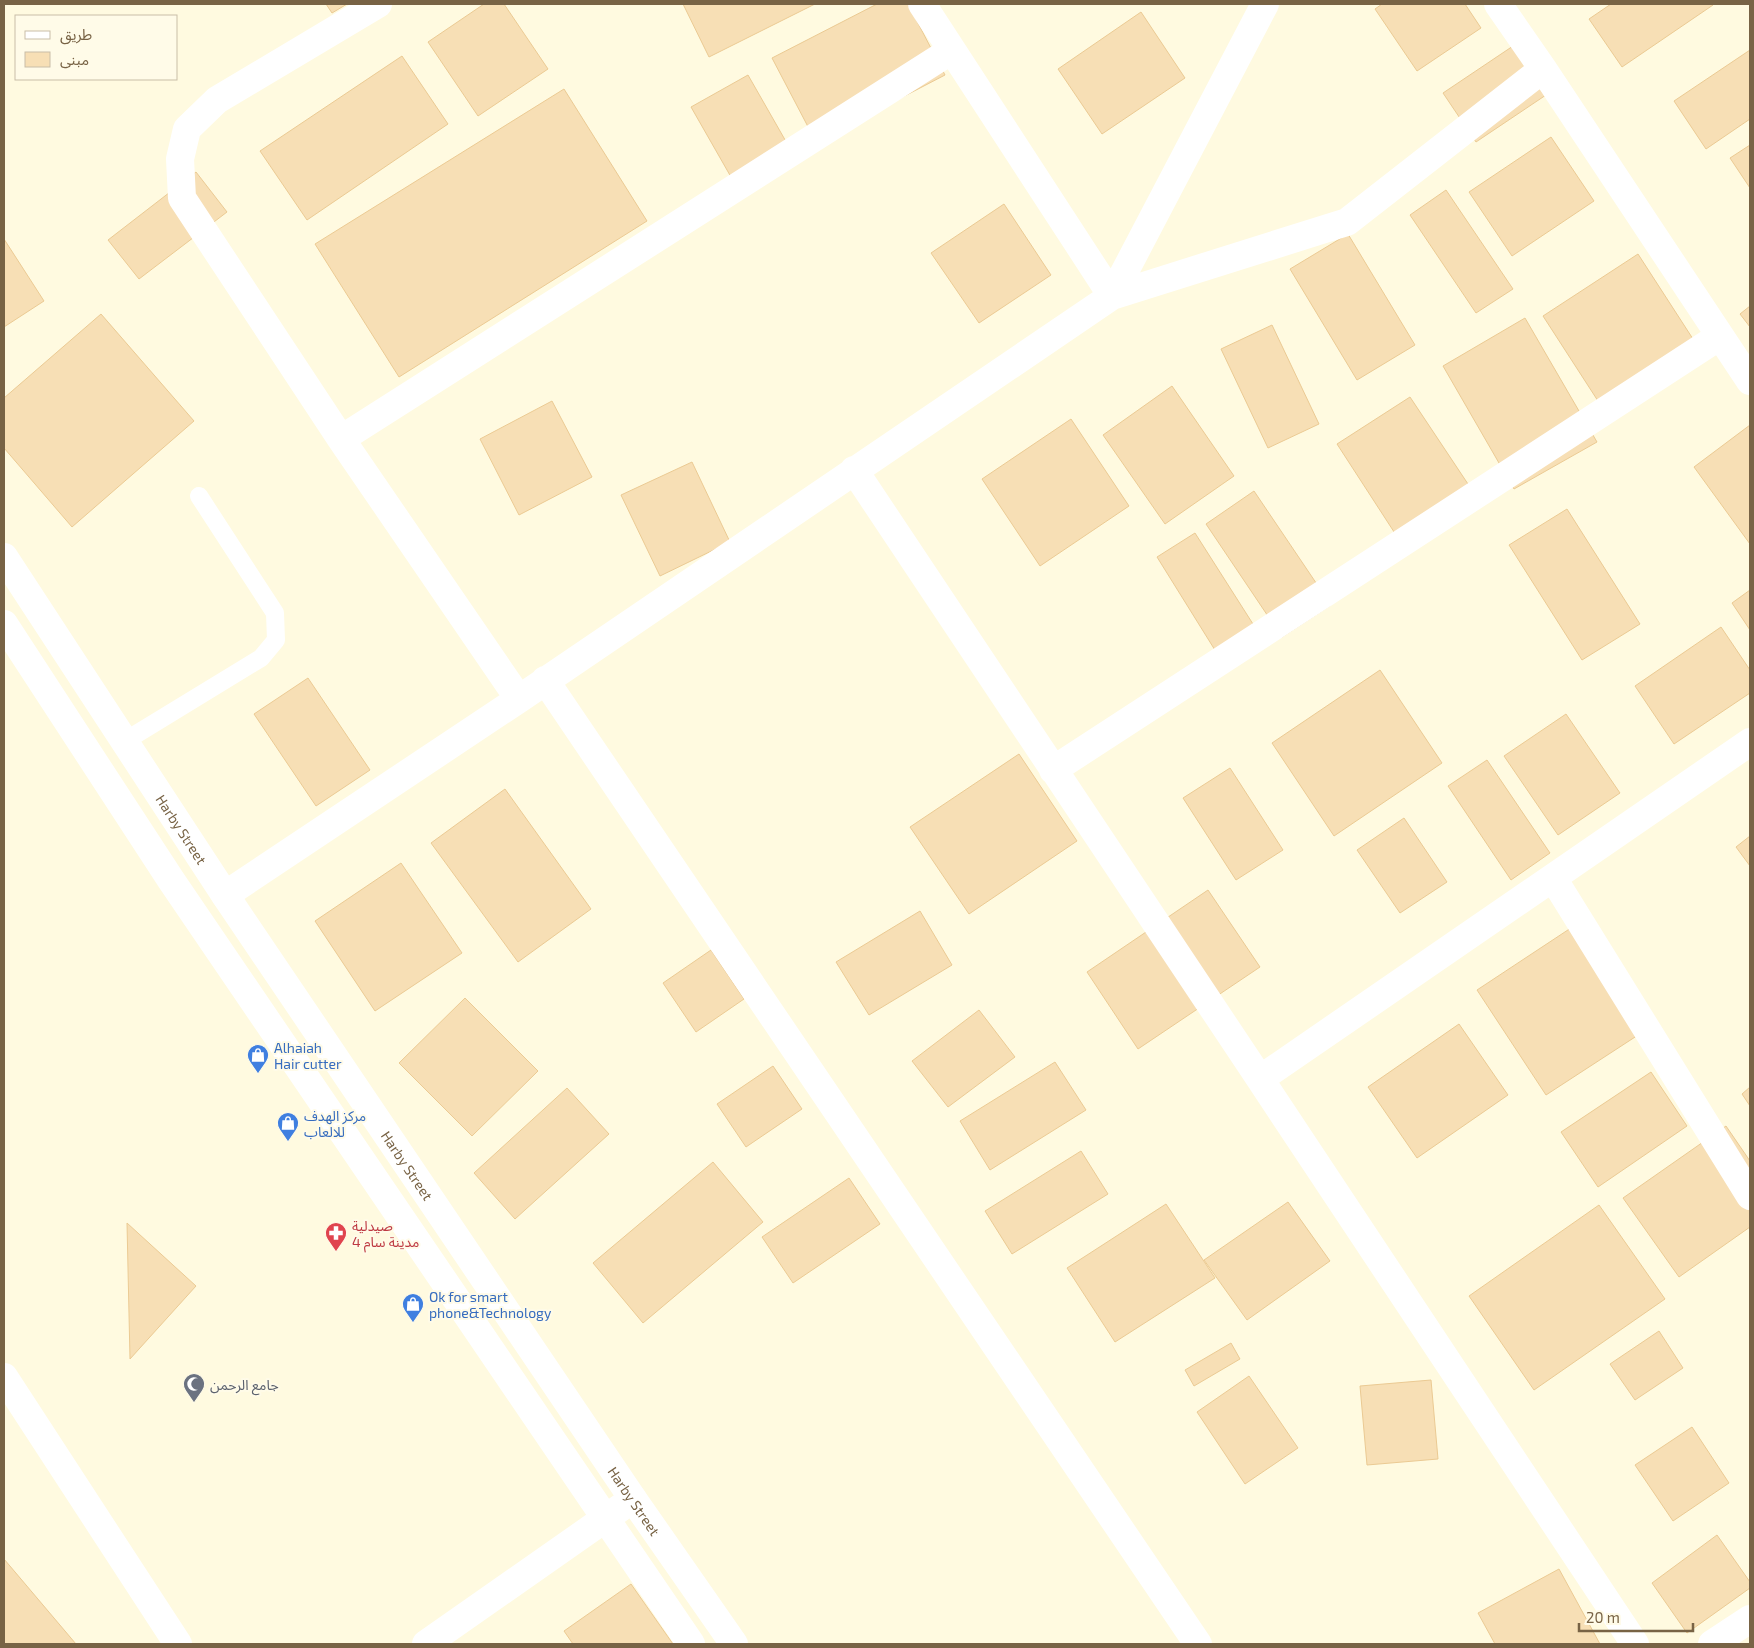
<svg xmlns="http://www.w3.org/2000/svg" width="1754" height="1648" font-family="'Exo 2','Noto Sans Arabic',sans-serif">
<rect width="100%" height="100%" fill="#fffae0"/>
<!-- building -->
<path fill="#f7dfb5" stroke="#ebca93" d="M 326,4 L 347,4 L 332,13 Z
M 484,4 L 504,4 L 548,69 L 478,116 L 428,42 Z
M 683,4 L 815,4 L 709,57 Z
M 877,4 L 908,4 L 945,75 L 816,142 L 772,58 Z
M 1382,4 L 1465,4 L 1481,28 L 1417,71 L 1375,9 Z
M 1611,4 L 1712,4 L 1713,5 L 1622,67 L 1589,19 Z
M 1141,12 L 1185,78 L 1102,134 L 1058,69 Z
M 1516,44 L 1549,93 L 1476,142 L 1443,93 Z
M 1750,50 L 1750,119 L 1706,149 L 1674,101 Z
M 402,56 L 448,124 L 307,220 L 260,151 Z
M 748,75 L 792,152 L 735,184 L 691,107 Z
M 564,89 L 647,221 L 399,377 L 315,244 Z
M 1551,137 L 1594,201 L 1512,256 L 1469,192 Z
M 1750,145 L 1750,188 L 1730,158 Z
M 196,172 L 227,212 L 139,279 L 108,240 Z
M 1446,190 L 1513,289 L 1476,313 L 1410,215 Z
M 1004,204 L 1051,275 L 979,323 L 931,253 Z
M 1348,234 L 1415,345 L 1357,380 L 1290,269 Z
M 4,239 L 44,301 L 4,327 Z
M 1638,254 L 1693,339 L 1598,401 L 1543,316 Z
M 1750,306 L 1750,327 L 1740,314 Z
M 101,314 L 194,421 L 72,527 L 4,448 L 4,398 Z
M 1525,318 L 1597,442 L 1514,489 L 1443,366 Z
M 1272,325 L 1319,424 L 1268,448 L 1221,349 Z
M 1172,386 L 1234,476 L 1165,524 L 1103,435 Z
M 1410,397 L 1472,490 L 1398,538 L 1337,444 Z
M 552,401 L 592,477 L 519,515 L 480,439 Z
M 1071,419 L 1129,506 L 1040,566 L 982,479 Z
M 1750,425 L 1750,544 L 1694,467 Z
M 692,462 L 730,542 L 660,576 L 621,495 Z
M 1254,491 L 1331,605 L 1282,637 L 1206,524 Z
M 1567,509 L 1640,624 L 1582,660 L 1509,545 Z
M 1195,533 L 1267,646 L 1228,671 L 1157,557 Z
M 1750,590 L 1750,630 L 1732,603 Z
M 1721,627 L 1750,670 L 1750,693 L 1674,744 L 1635,686 Z
M 1380,670 L 1442,763 L 1334,836 L 1272,743 Z
M 308,678 L 370,770 L 316,806 L 254,714 Z
M 1566,714 L 1620,793 L 1558,835 L 1504,756 Z
M 1019,754 L 1077,841 L 969,914 L 910,827 Z
M 1487,760 L 1550,853 L 1511,880 L 1448,786 Z
M 1230,768 L 1283,850 L 1236,880 L 1183,798 Z
M 505,789 L 591,909 L 518,962 L 431,843 Z
M 1404,818 L 1447,882 L 1400,913 L 1357,850 Z
M 1750,836 L 1750,866 L 1736,847 Z
M 401,863 L 462,953 L 375,1011 L 315,921 Z
M 1208,890 L 1260,967 L 1138,1049 L 1087,972 Z
M 920,911 L 952,965 L 869,1015 L 836,962 Z
M 1583,920 L 1652,1026 L 1546,1095 L 1477,990 Z
M 711,950 L 744,999 L 696,1032 L 663,983 Z
M 465,998 L 538,1071 L 472,1136 L 399,1063 Z
M 979,1010 L 1015,1057 L 948,1107 L 912,1061 Z
M 1459,1024 L 1508,1095 L 1417,1158 L 1368,1087 Z
M 1055,1062 L 1086,1110 L 990,1170 L 960,1121 Z
M 773,1066 L 802,1109 L 746,1147 L 717,1104 Z
M 1651,1072 L 1687,1126 L 1598,1187 L 1561,1132 Z
M 1750,1087 L 1750,1106 L 1742,1094 Z
M 567,1088 L 609,1134 L 515,1219 L 474,1173 Z
M 1726,1126 L 1750,1161 L 1750,1227 L 1679,1277 L 1623,1198 Z
M 1081,1151 L 1108,1194 L 1012,1254 L 985,1211 Z
M 713,1162 L 763,1222 L 643,1323 L 593,1263 Z
M 849,1178 L 880,1224 L 793,1283 L 762,1237 Z
M 1288,1202 L 1330,1261 L 1247,1320 L 1204,1260 Z
M 1166,1204 L 1215,1278 L 1115,1342 L 1067,1268 Z
M 1599,1205 L 1665,1299 L 1534,1390 L 1469,1296 Z
M 127,1223 L 196,1286 L 130,1359 Z
M 1659,1331 L 1683,1368 L 1635,1400 L 1610,1364 Z
M 1231,1343 L 1240,1359 L 1194,1386 L 1185,1370 Z
M 1249,1376 L 1298,1448 L 1245,1484 L 1197,1412 Z
M 1431,1380 L 1438,1459 L 1367,1465 L 1360,1386 Z
M 1692,1427 L 1729,1483 L 1673,1521 L 1635,1465 Z
M 1717,1535 L 1750,1582 L 1750,1588 L 1687,1633 L 1652,1583 Z
M 4,1559 L 76,1644 L 4,1644 Z
M 1559,1569 L 1600,1644 L 1495,1644 L 1478,1613 Z
M 631,1584 L 673,1644 L 573,1644 L 564,1631 Z"/>
<g fill="none" stroke-linecap="round" stroke-linejoin="round">
<!-- lane -->
<path stroke="#fff" stroke-width="18" d="M 125,741 L 261,658 L 276,640 L 275,613 L 199,496"/>
<!-- street -->
<path stroke="#fff" stroke-width="28" d="M 378,4 L 217,100 L 187,129 L 180,159 L 182,198 L 341,439 L 519,699
M 922,4 L 1112,296
M 1498,4 L 1543,69 L 1750,381
M 1112,296 L 1265,4
M 341,439 L 952,50
M 854,470 L 1260,1079 L 1635,1644
M 545,680 L 1198,1644
M 1053,770 L 1720,336
M 1553,878 L 1750,1196
M 225,895 L 519,699 L 1112,296 L 1347,222 L 1543,69
M 1260,1079 L 1750,742
M 4,1377 L 178,1644
M 426,1644 L 633,1499
M 1712,1644 L 1750,1619"/>
<!-- secondary -->
<g stroke="#fff" stroke-width="28">
<path id="s1" d="M 4,557 L 225,895 L 633,1499 L 734,1644"/>
<path d="M 4,624 L 171,880 L 691,1644"/>
</g>
</g>
<!-- icons -->
<defs>
<g id="shop-pin" transform="scale(1.125)"><path d="M0 17L-7.5 6A9.5 9.5 0 1 1 7.5 6Z" fill="#3f7fe0" stroke="#fffbe8"/><path d="M-5-2.5h2.3a2.7 3.5 0 0 1 5.4 0H5L5.5 6h-11ZM-1.5-2.5h3a1.5 2.3 0 0 0-3 0Z" fill="#fff"/></g>
<g id="pharmacy-pin" transform="scale(1.125)"><path d="M0 17L-7.5 6A9.5 9.5 0 1 1 7.5 6Z" fill="#e0444e" stroke="#fffbe8"/><path d="M-2-6h4v4h4v4h-4v4h-4v-4h-4v-4h4Z" fill="#fff"/></g>
<g id="mosque-pin" transform="scale(1.125)"><path d="M0 17L-7.5 6A9.5 9.5 0 1 1 7.5 6Z" fill="#6b7280" stroke="#fffbe8"/><path d="M3.5-4.9A6 6 0 1 0 3.5 4.9A5 5 0 1 1 3.5-4.9Z" fill="#fff"/></g>
</defs>
<g fill-rule="evenodd">
<use href="#shop-pin" x="258" y="1055"/>
<use href="#shop-pin" x="288" y="1123"/>
<use href="#pharmacy-pin" x="336" y="1233"/>
<use href="#shop-pin" x="413" y="1304"/>
<use href="#mosque-pin" x="194" y="1384"/>
</g>
<g text-anchor="middle" dominant-baseline="central" stroke-width="4" stroke-linejoin="round" paint-order="stroke">
<!-- street labels -->
<g font-size="14" fill="#786345" stroke="#fffbe8">
<text stroke="none"><textPath href="#s1" startOffset="325">Harby Street</textPath></text>
<text stroke="none"><textPath href="#s1" startOffset="730">Harby Street</textPath></text>
<text stroke="none"><textPath href="#s1" startOffset="1135">Harby Street</textPath></text>
</g>
<!-- shop labels -->
<g font-size="14" fill="#366cbe" stroke="#fffbe8" text-anchor="start">
<text x="274" y="1047">Alhaiah<tspan x="274" dy="16">Hair cutter</tspan></text>
<text x="304" y="1115">مركز الهدف<tspan x="304" dy="16">للالعاب</tspan></text>
<text x="429" y="1296">Ok for smart<tspan x="429" dy="16">phone&amp;Technology</tspan></text>
</g>
<!-- health labels -->
<g font-size="14" fill="#be3a42" stroke="#fffbe8" text-anchor="start">
<text x="352" y="1225">صيدلية<tspan x="352" dy="16">مدينة سام 4</tspan></text>
</g>
<!-- worship labels -->
<g font-size="14" fill="#5b616d" stroke="#fffbe8" text-anchor="start">
<text x="210" y="1384">جامع الرحمن</text>
</g>
</g>
<!-- border -->
<rect width="1754" height="1648" fill="none" stroke="#786345" stroke-width="10"/>
<!-- legend -->
<rect x="15" y="15" width="162" height="65" fill="#fffbe8" stroke="#c9bea7"/>
<rect x="25" y="31" width="25" height="8" fill="#ffffff" stroke="#c9bea7"/>
<text x="60" y="40" font-size="15" fill="#786345">طريق</text>
<rect x="25" y="52" width="25" height="15" fill="#f7dfb5" stroke="#c9bea7"/>
<text x="60" y="65" font-size="15" fill="#786345">مبنى</text>
<!-- scale -->
<path d="M1579 1623v8h114v-8" fill="none" stroke="#786345" stroke-width="2.5"/>
<text x="1586" y="1623" font-size="15" fill="#786345" stroke="#fffbe8" stroke-width="4" paint-order="stroke">20 m</text>
</svg>
